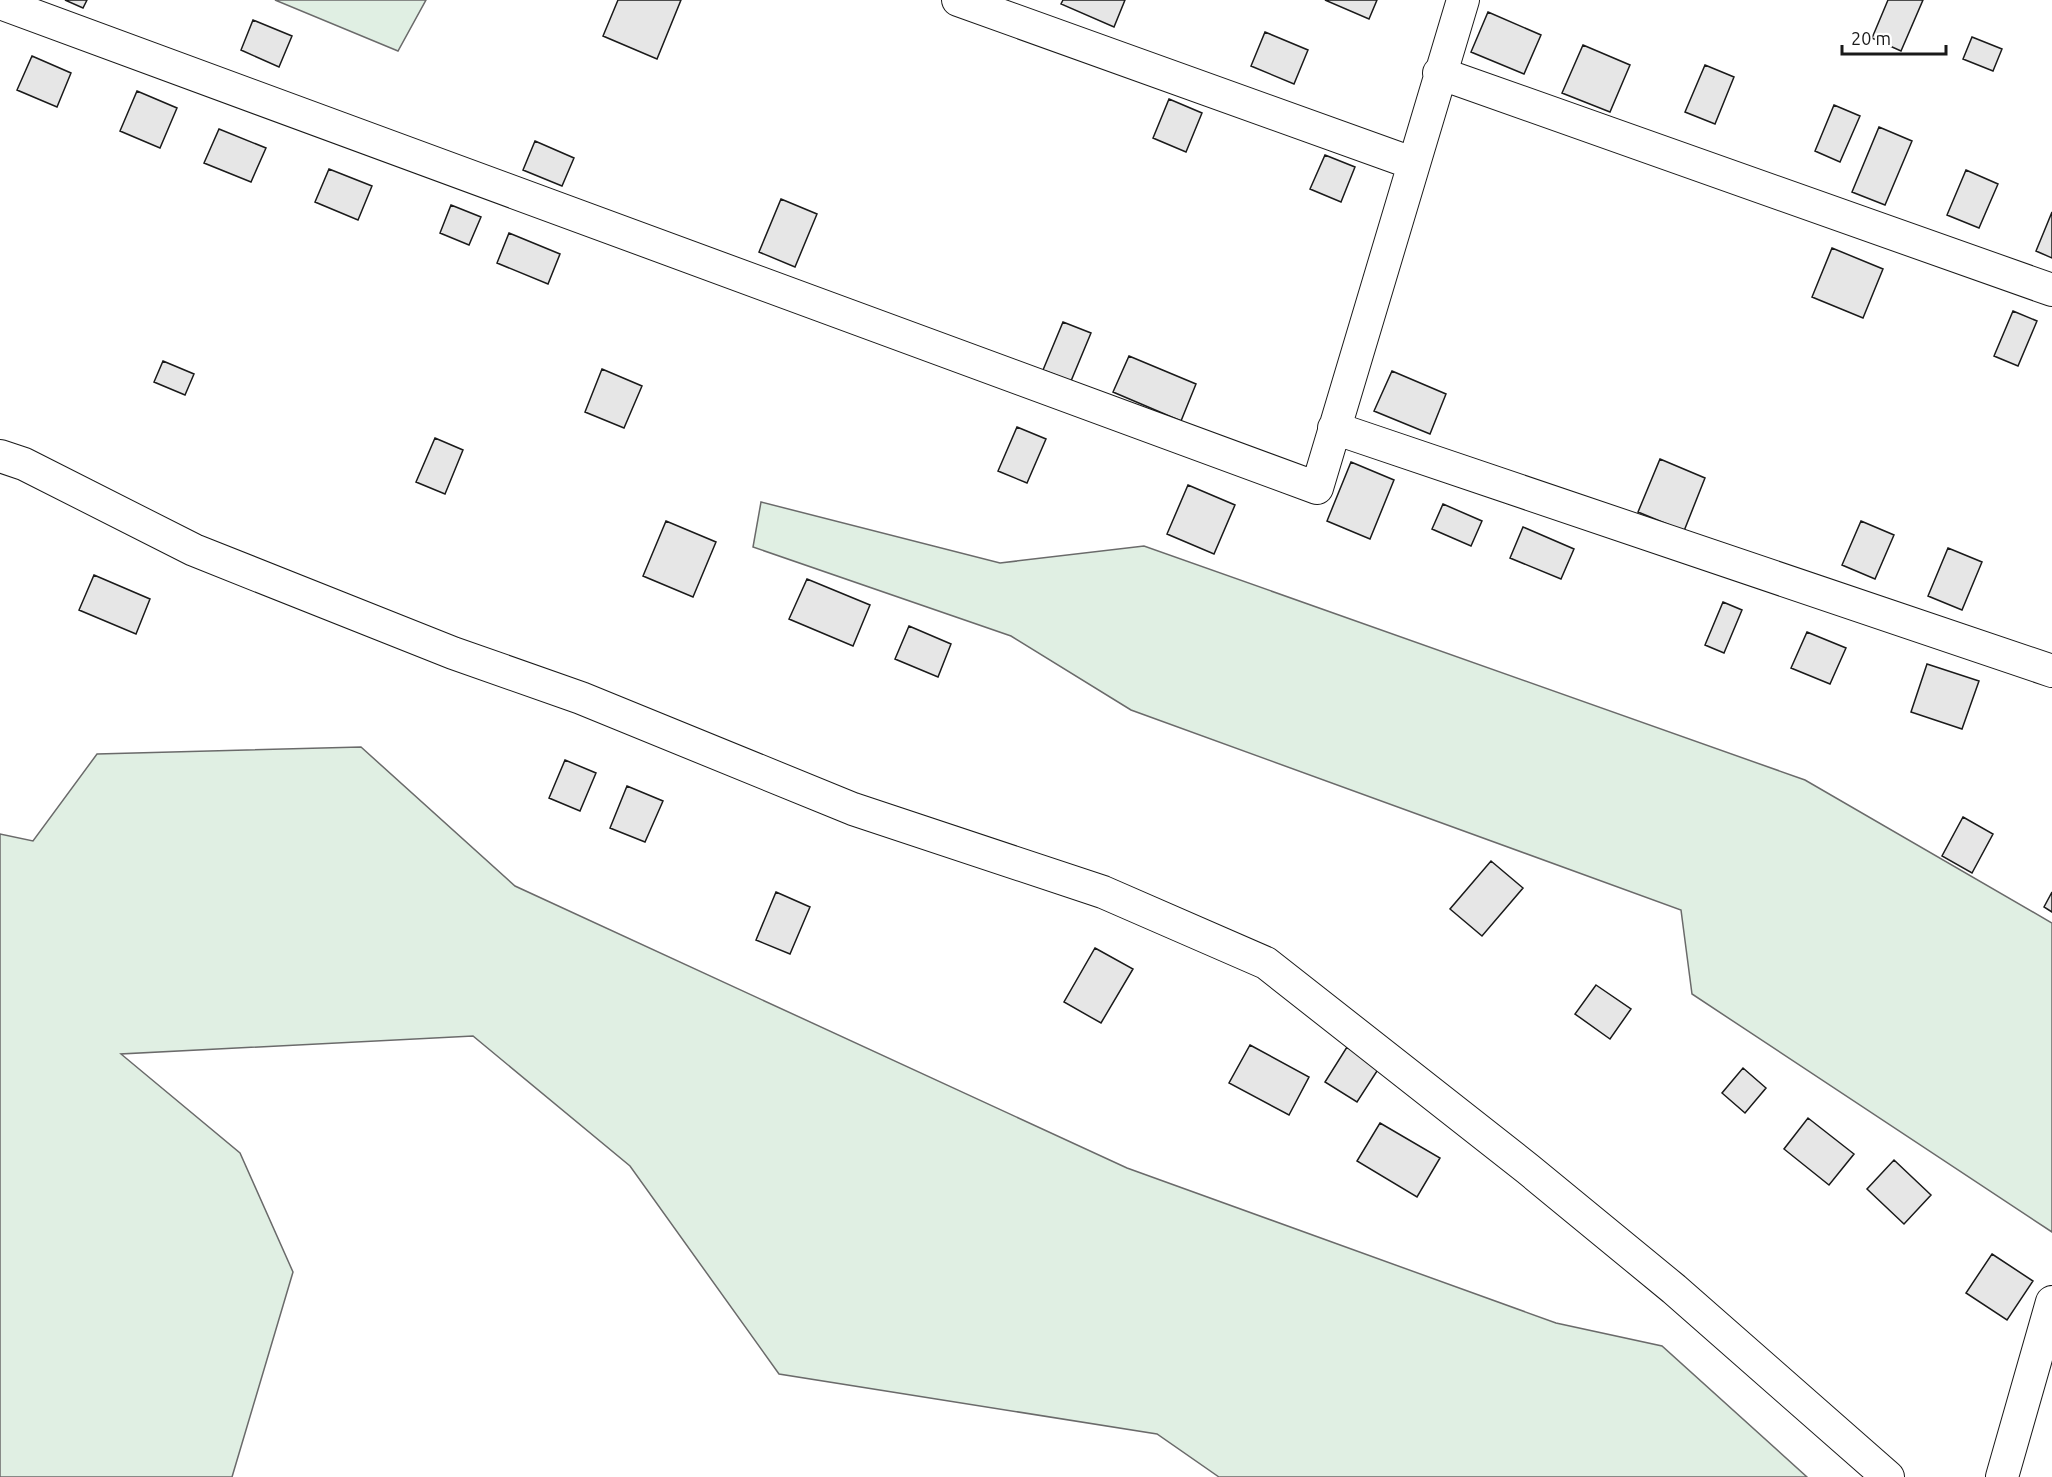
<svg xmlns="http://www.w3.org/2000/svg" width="2052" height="1477" font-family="Ubuntu,sans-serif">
<rect width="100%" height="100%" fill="#fff"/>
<!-- green -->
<path fill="#e0efe3" stroke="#6a6a6a" stroke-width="1.5" d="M 275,0 L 426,0 L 398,51 Z
M 761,502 L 1000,563 L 1144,546 L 1805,780 L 2052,923 L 2052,1232 L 1692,994 L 1681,910 L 1131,710 L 1011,636 L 753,547 Z
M 361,747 L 515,886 L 1127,1168 L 1556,1323 L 1662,1346 L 1807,1477 L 1219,1477 L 1157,1434 L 779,1374 L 630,1166 L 473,1036 L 121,1054 L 240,1153 L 293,1272 L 232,1477 L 0,1477 L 0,834 L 33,841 L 97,754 Z"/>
<!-- building -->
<path fill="#e6e6e6" stroke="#1a1a1a" stroke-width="1.5" d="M 65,0 L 87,0 L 83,8 Z
M 618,0 L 681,0 L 657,59 L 603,36 Z
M 1063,0 L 1125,0 L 1114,27 L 1061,4 Z
M 1325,0 L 1377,0 L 1369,19 Z
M 1888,0 L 1923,0 L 1901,51 L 1872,38 Z
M 1488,12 L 1541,35 L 1524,74 L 1471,52 Z
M 253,20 L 292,36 L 279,67 L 241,50 Z
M 1265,32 L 1308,50 L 1294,84 L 1251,66 Z
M 1972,37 L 2002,49 L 1993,71 L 1963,59 Z
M 1583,45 L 1630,65 L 1610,112 L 1562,93 Z
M 32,56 L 71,73 L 57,107 L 17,90 Z
M 1705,65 L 1734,77 L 1715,124 L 1685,112 Z
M 137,91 L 177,108 L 160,148 L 120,131 Z
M 1169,99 L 1202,113 L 1186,152 L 1153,138 Z
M 1834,105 L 1860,116 L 1840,162 L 1815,151 Z
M 1879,127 L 1912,141 L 1885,205 L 1852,192 Z
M 219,129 L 266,148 L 251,182 L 204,163 Z
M 535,141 L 574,158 L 562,186 L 523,170 Z
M 1325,155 L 1355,167 L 1341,202 L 1310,189 Z
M 329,169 L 372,186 L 358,220 L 315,202 Z
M 1966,170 L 1998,184 L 1979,228 L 1947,215 Z
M 781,199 L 817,214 L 795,267 L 759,252 Z
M 451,205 L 481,217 L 469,245 L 440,233 Z
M 2052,212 L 2052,258 L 2036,251 Z
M 509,233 L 560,254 L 548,284 L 497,263 Z
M 1832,248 L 1883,269 L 1863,318 L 1812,297 Z
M 2013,311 L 2037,321 L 2018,366 L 1994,356 Z
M 1063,322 L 1091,333 L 1071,381 L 1043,370 Z
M 1129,356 L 1196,384 L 1181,421 L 1113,392 Z
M 163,361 L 194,374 L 185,395 L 154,382 Z
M 602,369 L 642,386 L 624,428 L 585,412 Z
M 1392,371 L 1446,394 L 1430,434 L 1374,411 Z
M 1017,427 L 1046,439 L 1027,483 L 998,471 Z
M 435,438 L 463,450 L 445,494 L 416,482 Z
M 1660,459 L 1705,478 L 1684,531 L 1638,512 Z
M 1351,462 L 1394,480 L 1370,539 L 1327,521 Z
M 1188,485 L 1235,505 L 1214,554 L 1167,534 Z
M 1443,504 L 1482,521 L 1471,546 L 1432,529 Z
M 666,521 L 716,542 L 693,597 L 643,576 Z
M 1861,521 L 1894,535 L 1875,579 L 1842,565 Z
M 1523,527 L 1574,549 L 1561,579 L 1510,558 Z
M 1948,548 L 1982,562 L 1962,610 L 1928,596 Z
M 94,575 L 150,599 L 136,634 L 79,610 Z
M 807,579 L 870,605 L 853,646 L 789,619 Z
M 1723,602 L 1742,610 L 1724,653 L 1705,645 Z
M 909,626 L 951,644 L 938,677 L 895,659 Z
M 1807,632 L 1846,648 L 1830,684 L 1791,668 Z
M 1927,664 L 1979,681 L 1962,729 L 1911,712 Z
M 565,760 L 596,773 L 580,811 L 549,798 Z
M 627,786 L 663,801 L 645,842 L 610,828 Z
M 1963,817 L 1993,834 L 1972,873 L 1942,856 Z
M 1491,861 L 1523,888 L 1482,936 L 1450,909 Z
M 776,892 L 810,907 L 790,954 L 756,940 Z
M 2052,892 L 2052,912 L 2044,907 Z
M 1095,948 L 1133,969 L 1101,1023 L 1064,1002 Z
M 1596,985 L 1631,1009 L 1610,1039 L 1575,1014 Z
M 1250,1045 L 1309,1077 L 1289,1115 L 1229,1083 Z
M 1347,1047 L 1379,1068 L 1357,1102 L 1325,1082 Z
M 1743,1068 L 1766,1088 L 1745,1113 L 1722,1093 Z
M 1808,1118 L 1854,1154 L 1829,1185 L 1784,1149 Z
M 1380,1123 L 1440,1158 L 1417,1197 L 1357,1161 Z
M 1894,1160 L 1931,1195 L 1904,1224 L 1867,1189 Z
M 1992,1254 L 2033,1281 L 2007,1320 L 1966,1293 Z"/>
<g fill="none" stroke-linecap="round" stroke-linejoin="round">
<!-- street casing -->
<g stroke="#1a1a1a" stroke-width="34">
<path id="street" d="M 958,0 L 1412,163
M 0,3 L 1317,488 L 1463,0
M 1439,73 L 2052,290
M 1334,428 L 2052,671
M 0,456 L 24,464 L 194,550 L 453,653 L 581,698 L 853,809 L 1103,892 L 1266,963 L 1528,1169 L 1674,1289 L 1888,1477
M 2002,1477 L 2052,1302"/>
</g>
<!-- street -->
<use href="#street" stroke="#fff" stroke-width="32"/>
</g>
<!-- scale -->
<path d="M1842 45v9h104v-9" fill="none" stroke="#1a1a1a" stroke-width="3"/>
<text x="1851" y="45" font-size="18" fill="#1a1a1a" stroke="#ffffff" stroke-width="4.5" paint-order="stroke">20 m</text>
</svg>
